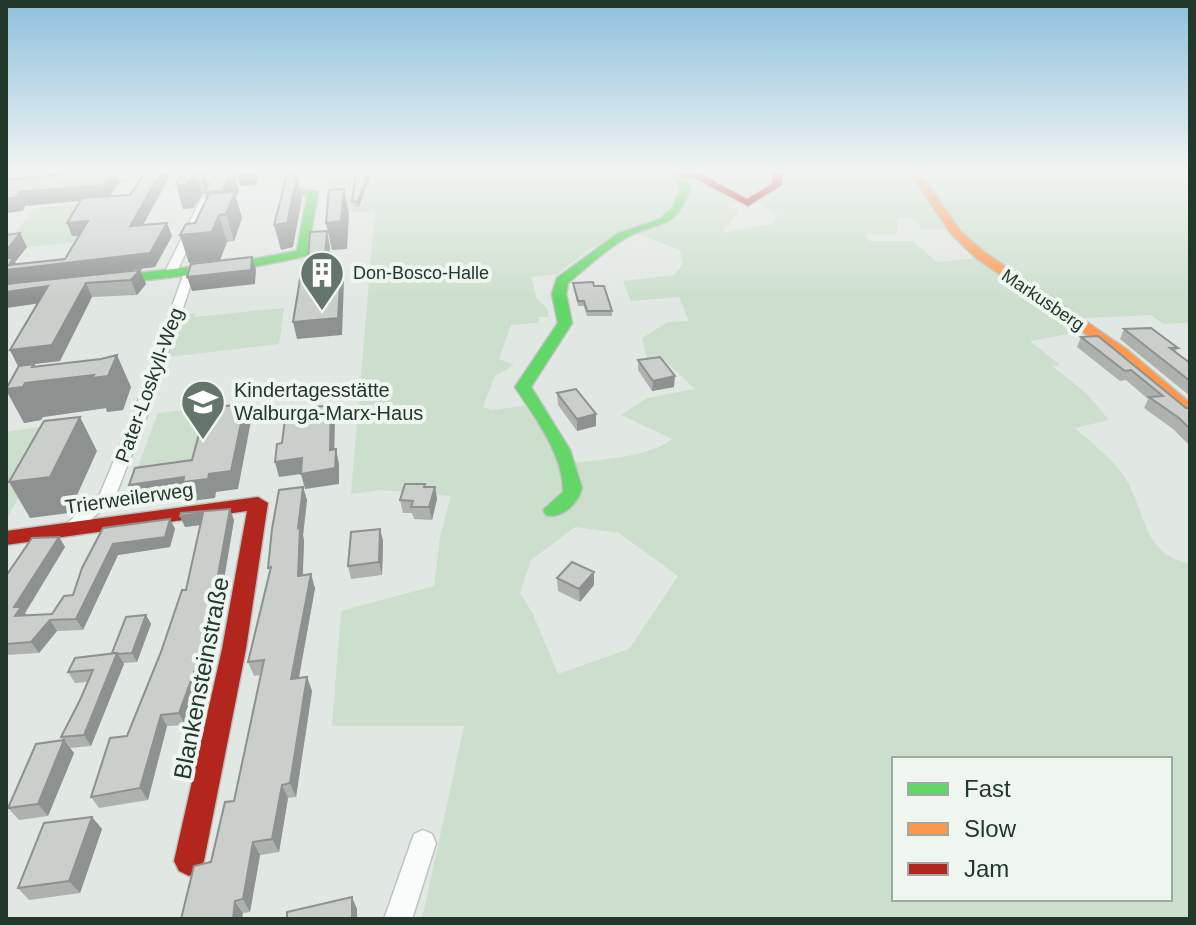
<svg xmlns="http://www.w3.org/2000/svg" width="1196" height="925" font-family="Helvetica,sans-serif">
<rect width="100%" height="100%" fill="#e1e7e3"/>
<!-- green -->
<path fill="#cbdfcc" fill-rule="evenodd" d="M 328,171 L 1190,171 L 1190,323 L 1163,324 L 1151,315 L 1069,319 L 1084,331 L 1030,341 L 1060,365 L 1052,366 L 1087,394 L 1109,420 L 1075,428 C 1090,442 1109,456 1121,472 C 1147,507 1140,556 1190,563 L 1190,919 L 422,919 L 464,726 L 332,726 L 341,611 L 434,586 L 440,537 L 451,496 L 382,490 L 351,494 L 375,211 L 328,214 ZM 734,203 L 748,207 L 758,203 L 778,214 L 772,224 L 722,233 L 740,210 L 726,206 ZM 898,218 L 915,219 L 921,229 L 959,230 L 987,257 L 937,262 L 913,241 L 869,241 L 866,234 L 897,234 ZM 627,230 L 680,250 L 683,264 L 674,275 L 623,281 L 631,301 L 679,297 L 689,321 L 668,322 L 642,338 L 647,360 L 664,360 L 695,389 L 647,398 L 621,415 L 672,439 C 650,458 594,460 564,464 L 525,406 L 492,410 L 483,407 L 495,376 L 514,365 L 499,359 L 511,325 L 538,323 L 538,317 L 549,317 L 547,308 L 537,299 L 531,277 L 557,274 L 592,248 ZM 575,527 L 619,533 L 678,576 L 629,649 L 558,674 L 533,614 L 520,593 L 531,560 ZM 894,759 L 1170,759 L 1170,899 L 894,899 Z
M 105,202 L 79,242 L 6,249 L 8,241 L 35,208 Z
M 284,308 L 279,344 L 168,357 L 179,314 L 195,313 L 195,317 Z
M 217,406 L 202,468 L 137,469 L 158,413 Z
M 59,424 L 6,520 L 6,432 Z"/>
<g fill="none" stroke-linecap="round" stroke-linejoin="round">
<!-- street casing -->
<g stroke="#bec3c0" stroke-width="3">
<path id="street" d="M 157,171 L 190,171 L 99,182 L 95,179 L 99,176 Z
M 202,197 L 210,199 L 176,274 L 166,276 L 164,274 Z
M 185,270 L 195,272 L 149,410 L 115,497 L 77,533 L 65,533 L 62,529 L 65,525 L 100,494 L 135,410 Z
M 423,830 L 432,834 L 436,843 L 412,919 L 384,919 L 414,834 Z"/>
</g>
<!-- fast casing -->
<g stroke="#bcc3be" stroke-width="3">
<path id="fast" d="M 286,171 L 296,171 L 292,187 L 318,192 L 307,256 L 243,269 L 112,284 L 106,280 L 112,276 L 243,261 L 297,251 L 307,195 L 282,192 Z
M 676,171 L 685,172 L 683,177 L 691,188 C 672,235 660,218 624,239 C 604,251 586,268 568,283 L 566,294 L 572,323 L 531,387 L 570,450 L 582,488 C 578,503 563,519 546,515 L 543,510 L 563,492 C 564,455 534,416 515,387 L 558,323 L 552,294 L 557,278 L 617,234 L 660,219 L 672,208 L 681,188 L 671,174 Z"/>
</g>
<!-- slow casing -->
<g stroke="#bcc3be" stroke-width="3">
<path id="slow" d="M 909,171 L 919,171 L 960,231 L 984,252 L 1126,349 L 1190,403 L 1190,416 L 1184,415 L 1116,355 L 976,258 L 952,235 Z"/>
</g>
<!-- jam casing -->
<g stroke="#bcc3be" stroke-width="3">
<path id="jam" d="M 682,171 L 703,175 L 747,199 L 772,184 L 772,171 L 782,171 L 782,185 L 748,206 L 696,179 L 679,176 L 677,174 Z
M 258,497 L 268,503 L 246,649 L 204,861 L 199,871 L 189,876 L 179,871 L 174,861 L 222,649 L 247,511 L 6,545 L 6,531 Z"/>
</g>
<!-- street -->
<use href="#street" fill="#fafbfb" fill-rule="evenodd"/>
<!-- fast -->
<use href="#fast" fill="#63d668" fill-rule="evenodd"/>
<!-- slow -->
<use href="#slow" fill="#ff974d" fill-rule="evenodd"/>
<!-- jam -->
<use href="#jam" fill="#b3261e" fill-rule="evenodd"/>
</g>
<!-- wall -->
<path fill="#aeb2af" d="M 146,171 L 167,171 L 169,178 L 143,225 L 167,223 L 172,236 L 155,267 L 32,282 L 140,270 L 146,284 L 137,295 L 92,297 L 60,361 L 34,364 L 36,367 L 131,387 L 123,410 L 107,412 L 106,408 L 43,417 L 41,420 L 24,423 L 18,366 L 10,350 L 38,303 L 6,308 L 6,235 L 27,247 L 15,262 L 16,264 L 65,259 L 79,236 L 72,236 L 81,201 L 25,206 L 23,211 L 6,213 L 6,180 L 116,172 L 120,182 L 109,196 L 130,195 Z
M 184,171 L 233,171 L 239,191 L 236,197 L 242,218 L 234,241 L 227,242 L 220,260 L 189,263 L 180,235 L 195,223 L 207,199 L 206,195 L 203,194 L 193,208 L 183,209 Z
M 356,171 L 359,207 L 353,205 L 352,201 Z
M 573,283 L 594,286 L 612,311 L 612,316 L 587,316 L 584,306 L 578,306 Z
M 1124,329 L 1178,348 L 1175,352 L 1190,363 L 1190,396 L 1120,339 Z
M 1098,336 L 1186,408 L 1190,408 L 1190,446 L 1173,429 L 1144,408 L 1148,399 L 1126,380 L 1120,381 L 1077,347 L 1081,337 Z
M 638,360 L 674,387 L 652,391 L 638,370 Z
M 557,393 L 596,414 L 596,426 L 577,431 L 558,405 Z
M 303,487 L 307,500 L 303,535 L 304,541 L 303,575 L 315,588 L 299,678 L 307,677 L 312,691 L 296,797 L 288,798 L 279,852 L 260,855 L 250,912 L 243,913 L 211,862 L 234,801 L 261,675 L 254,676 L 248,662 Z
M 425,487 L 435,487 L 437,499 L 432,520 L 414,519 L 412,513 L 403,513 L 400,500 Z
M 180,516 L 234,520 L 222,591 L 224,597 L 223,603 L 205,668 L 185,725 L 167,726 L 148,800 L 99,808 L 91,797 L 127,736 L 186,590 L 201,525 L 185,527 Z
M 170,519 L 175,529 L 170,547 L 118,555 L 83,630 L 57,631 L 39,653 L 6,655 L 6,576 L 59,537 L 65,547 L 25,613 L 27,615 L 52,614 L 73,595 L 82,568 Z
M 380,529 L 383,541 L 382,575 L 351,579 L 348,566 Z
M 557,578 L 594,585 L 580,602 L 558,591 Z
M 146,615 L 151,624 L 137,662 L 124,663 L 91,746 L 70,748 L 74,753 L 48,816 L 19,820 L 8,808 L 63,741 L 61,737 L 80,700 L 88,682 L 75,683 L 68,672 L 112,653 Z
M 92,817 L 102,829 L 80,893 L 29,900 L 18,888 Z"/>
<!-- shaded-wall -->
<path fill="#8d918f" d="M 52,171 L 123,171 L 116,172 L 120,182 L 108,198 L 25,206 L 23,211 L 6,213 L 6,199 L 54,178 Z
M 162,171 L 167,171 L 169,178 L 135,239 L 130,226 Z
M 232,171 L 233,171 L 239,191 L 236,197 L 242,218 L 234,241 L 226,214 L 219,215 L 227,242 L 220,260 L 189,263 L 180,235 L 212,216 L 203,184 Z
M 235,171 L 261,171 L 256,185 L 240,186 Z
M 369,171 L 372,171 L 359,207 L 358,202 Z
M 196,172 L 203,194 L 193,208 L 183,209 L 176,185 Z
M 297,176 L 302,199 L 293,247 L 281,250 L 274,225 Z
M 344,189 L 349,214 L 347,249 L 332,250 L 326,223 Z
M 88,221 L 93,235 L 72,236 L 67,223 Z
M 167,223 L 172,236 L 155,267 L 6,285 L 6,251 L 20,233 L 27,247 L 15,262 L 18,268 L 150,253 Z
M 327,231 L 330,246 L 328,283 L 324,267 Z
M 252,257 L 256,270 L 255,284 L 192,291 L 187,277 Z
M 341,266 L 344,281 L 342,335 L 297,339 L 293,322 Z
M 140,270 L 146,284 L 137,295 L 131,280 Z
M 86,283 L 92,297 L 60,361 L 34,364 L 43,381 L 117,355 L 131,387 L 123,410 L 107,412 L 106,408 L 43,417 L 41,420 L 24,423 L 6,390 L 18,366 L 10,350 Z
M 48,286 L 55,301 L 6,308 L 6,292 Z
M 675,376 L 674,387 L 652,391 L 653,381 Z
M 245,404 L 251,421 L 238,489 L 216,492 L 215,498 L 191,501 L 189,496 L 137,504 L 129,485 L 209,474 Z
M 331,405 L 335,420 L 334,465 L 330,450 Z
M 596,414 L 596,426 L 577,431 L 577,419 Z
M 80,417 L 97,451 L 69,513 L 30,518 L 9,482 Z
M 336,449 L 339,464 L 339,484 L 305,489 L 301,474 L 279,477 L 275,462 Z
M 303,487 L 307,500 L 303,535 L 304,541 L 302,589 L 298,576 L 298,528 Z
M 435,487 L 437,499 L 432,520 L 429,507 Z
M 230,509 L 234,520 L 222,591 L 224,597 L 223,603 L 205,668 L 185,725 L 179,713 L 216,586 Z
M 203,513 L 208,524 L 185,527 L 180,516 Z
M 170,519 L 175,529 L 170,547 L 118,555 L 83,630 L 76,619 L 113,544 Z
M 380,529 L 383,541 L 382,575 L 379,562 Z
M 59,537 L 65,547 L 25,613 L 28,618 L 15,616 L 14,607 Z
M 594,572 L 594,585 L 580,602 L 579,589 Z
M 311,574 L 315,588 L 296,693 L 291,679 Z
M 146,615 L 151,624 L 137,662 L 132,653 Z
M 50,620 L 57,631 L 39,653 L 31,642 Z
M 117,653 L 124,664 L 91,746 L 84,735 Z
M 307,677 L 312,691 L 296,797 L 290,783 Z
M 161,715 L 167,726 L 148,800 L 140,788 Z
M 64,740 L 74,753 L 48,816 L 38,804 Z
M 282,785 L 288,798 L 279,852 L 272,839 Z
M 92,817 L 102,829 L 80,893 L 69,881 Z
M 253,842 L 260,855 L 250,912 L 243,899 Z
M 352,897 L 357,909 L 357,919 L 352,919 Z
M 235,901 L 243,913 L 242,919 L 233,919 Z"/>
<!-- building -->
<path fill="#cacfcc" stroke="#8d918f" stroke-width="2" d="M 95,171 L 114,171 L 103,185 L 19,192 L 17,197 L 6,199 L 6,180 Z
M 146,171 L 162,171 L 130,226 L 167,223 L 150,253 L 6,270 L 6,258 L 13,258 L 9,265 L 65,259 L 88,221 L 67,223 L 82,198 L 130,195 Z
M 184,171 L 232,171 L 222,191 L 205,192 L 209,183 L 203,184 L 206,175 L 196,172 L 186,185 L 176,185 Z
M 356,171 L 369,171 L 358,202 L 352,201 Z
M 287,175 L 297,176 L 287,223 L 274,225 Z
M 344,189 L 341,221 L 326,223 L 329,190 Z
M 235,192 L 226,214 L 219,215 L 212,232 L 180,235 L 186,224 L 195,223 L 209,194 Z
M 327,231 L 324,267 L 341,266 L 338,318 L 293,322 L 303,261 L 308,260 L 310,232 Z
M 20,233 L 6,251 L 6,235 Z
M 252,257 L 251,270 L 187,277 L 191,264 Z
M 140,270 L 131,280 L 86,283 L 52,345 L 10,350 L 48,286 L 6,292 L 6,284 Z
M 593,282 L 594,286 L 604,286 L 612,311 L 587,311 L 584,301 L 578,301 L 573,283 Z
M 1151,328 L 1178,348 L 1170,348 L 1190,363 L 1190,381 L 1124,329 Z
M 1098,336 L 1186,408 L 1190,408 L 1190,429 L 1179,418 L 1149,397 L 1163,396 L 1131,370 L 1125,371 L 1081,337 Z
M 117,355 L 108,376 L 92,378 L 94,375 L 25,383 L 23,387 L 6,389 L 19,366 L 34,364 L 32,367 L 101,359 Z
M 660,357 L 675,376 L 653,381 L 638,360 Z
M 576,389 L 596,414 L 577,419 L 557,393 Z
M 245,404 L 231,471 L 209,474 L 208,479 L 183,482 L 184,477 L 129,485 L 135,468 L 192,460 L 206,408 Z
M 331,405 L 330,450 L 336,449 L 335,468 L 301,474 L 302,458 L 275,462 L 277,444 L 282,443 L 286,411 Z
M 80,417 L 50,477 L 9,482 L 44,421 Z
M 405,484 L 425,484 L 424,487 L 435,487 L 429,507 L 411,507 L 413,501 L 400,500 Z
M 303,487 L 298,528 L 300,527 L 298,576 L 311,574 L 291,679 L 307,677 L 290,783 L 282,785 L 272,839 L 253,842 L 243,899 L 235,901 L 233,919 L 181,919 L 194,866 L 211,862 L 225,802 L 234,801 L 264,660 L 248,662 L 271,567 L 268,568 L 272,529 L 279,490 Z
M 230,509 L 216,586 L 220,586 L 219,592 L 200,656 L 179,713 L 161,715 L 140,788 L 91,797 L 110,738 L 127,736 L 161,652 L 182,590 L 186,590 L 203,513 L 180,516 L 181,513 Z
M 170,519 L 165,537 L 113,544 L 76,619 L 50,620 L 31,642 L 6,644 L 6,576 L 32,538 L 59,537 L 14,607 L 21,607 L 15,616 L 52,614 L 64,596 L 73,595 L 82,568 L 103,528 Z
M 380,529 L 379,562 L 348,566 L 351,532 Z
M 572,562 L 594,572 L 579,589 L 557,578 Z
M 146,615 L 132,653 L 117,654 L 117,653 L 112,653 L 126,617 Z
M 117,653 L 84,735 L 61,737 L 80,700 L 93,670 L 68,672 L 75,658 Z
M 64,740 L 38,804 L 8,808 L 36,744 Z
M 92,817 L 69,881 L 18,888 L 44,823 Z
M 352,897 L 352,919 L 287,919 L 287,912 Z"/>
<!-- sky -->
<linearGradient id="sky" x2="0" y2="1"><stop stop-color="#8dc0dd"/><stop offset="0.57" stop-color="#f2f4f2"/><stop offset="1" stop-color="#f2f4f2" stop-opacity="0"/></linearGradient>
<rect width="1196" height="301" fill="url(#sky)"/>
<!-- icons -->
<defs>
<g id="building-pin" transform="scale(2.3)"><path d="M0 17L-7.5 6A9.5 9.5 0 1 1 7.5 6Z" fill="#64756b" stroke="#eff6f0"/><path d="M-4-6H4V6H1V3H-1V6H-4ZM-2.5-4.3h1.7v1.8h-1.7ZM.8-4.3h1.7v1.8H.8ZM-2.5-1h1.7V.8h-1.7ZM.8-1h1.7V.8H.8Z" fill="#fff"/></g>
<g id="school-pin" transform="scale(2.3)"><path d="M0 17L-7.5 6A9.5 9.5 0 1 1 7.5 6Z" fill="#64756b" stroke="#eff6f0"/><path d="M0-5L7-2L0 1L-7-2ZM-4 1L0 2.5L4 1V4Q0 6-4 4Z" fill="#fff"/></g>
</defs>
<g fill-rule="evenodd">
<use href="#building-pin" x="322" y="273"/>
<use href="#school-pin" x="203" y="402"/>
</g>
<g text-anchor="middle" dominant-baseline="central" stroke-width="8" stroke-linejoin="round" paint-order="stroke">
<!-- far-poi labels -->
<g font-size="18" fill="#21382b" stroke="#eff6f0" text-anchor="start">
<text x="353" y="273">Don-Bosco-Halle</text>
</g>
<!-- far-street labels -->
<g font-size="18" fill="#21382b" stroke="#eff6f0">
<text transform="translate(1043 300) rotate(34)">Markusberg</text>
</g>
<!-- street labels -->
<g font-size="20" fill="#21382b" stroke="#eff6f0">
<text transform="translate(149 385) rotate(-70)">Pater-Loskyll-Weg</text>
<text transform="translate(129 498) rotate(-8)">Trierweilerweg</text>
</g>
<!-- poi labels -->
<g font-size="20" fill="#21382b" stroke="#eff6f0" text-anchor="start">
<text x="234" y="390">Kindertagesstätte<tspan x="234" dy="23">Walburga-Marx-Haus</tspan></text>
</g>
<!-- near-street labels -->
<g font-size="24" fill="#21382b" stroke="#eff6f0">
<text transform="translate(201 678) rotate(-79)">Blankensteinstraße</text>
</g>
</g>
<!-- border -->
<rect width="1196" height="925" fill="none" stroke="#21382b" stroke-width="16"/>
<!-- legend -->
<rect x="892" y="757" width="280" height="144" fill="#eff6f0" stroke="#9daaa1" stroke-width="2"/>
<rect x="908" y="783" width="40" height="12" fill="#63d668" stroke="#9daaa1" stroke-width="2"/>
<text x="964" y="797" font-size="24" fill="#21382b">Fast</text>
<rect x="908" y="823" width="40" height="12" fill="#ff974d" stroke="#9daaa1" stroke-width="2"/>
<text x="964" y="837" font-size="24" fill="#21382b">Slow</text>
<rect x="908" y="863" width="40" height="12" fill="#b3261e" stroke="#9daaa1" stroke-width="2"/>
<text x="964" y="877" font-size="24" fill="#21382b">Jam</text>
</svg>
